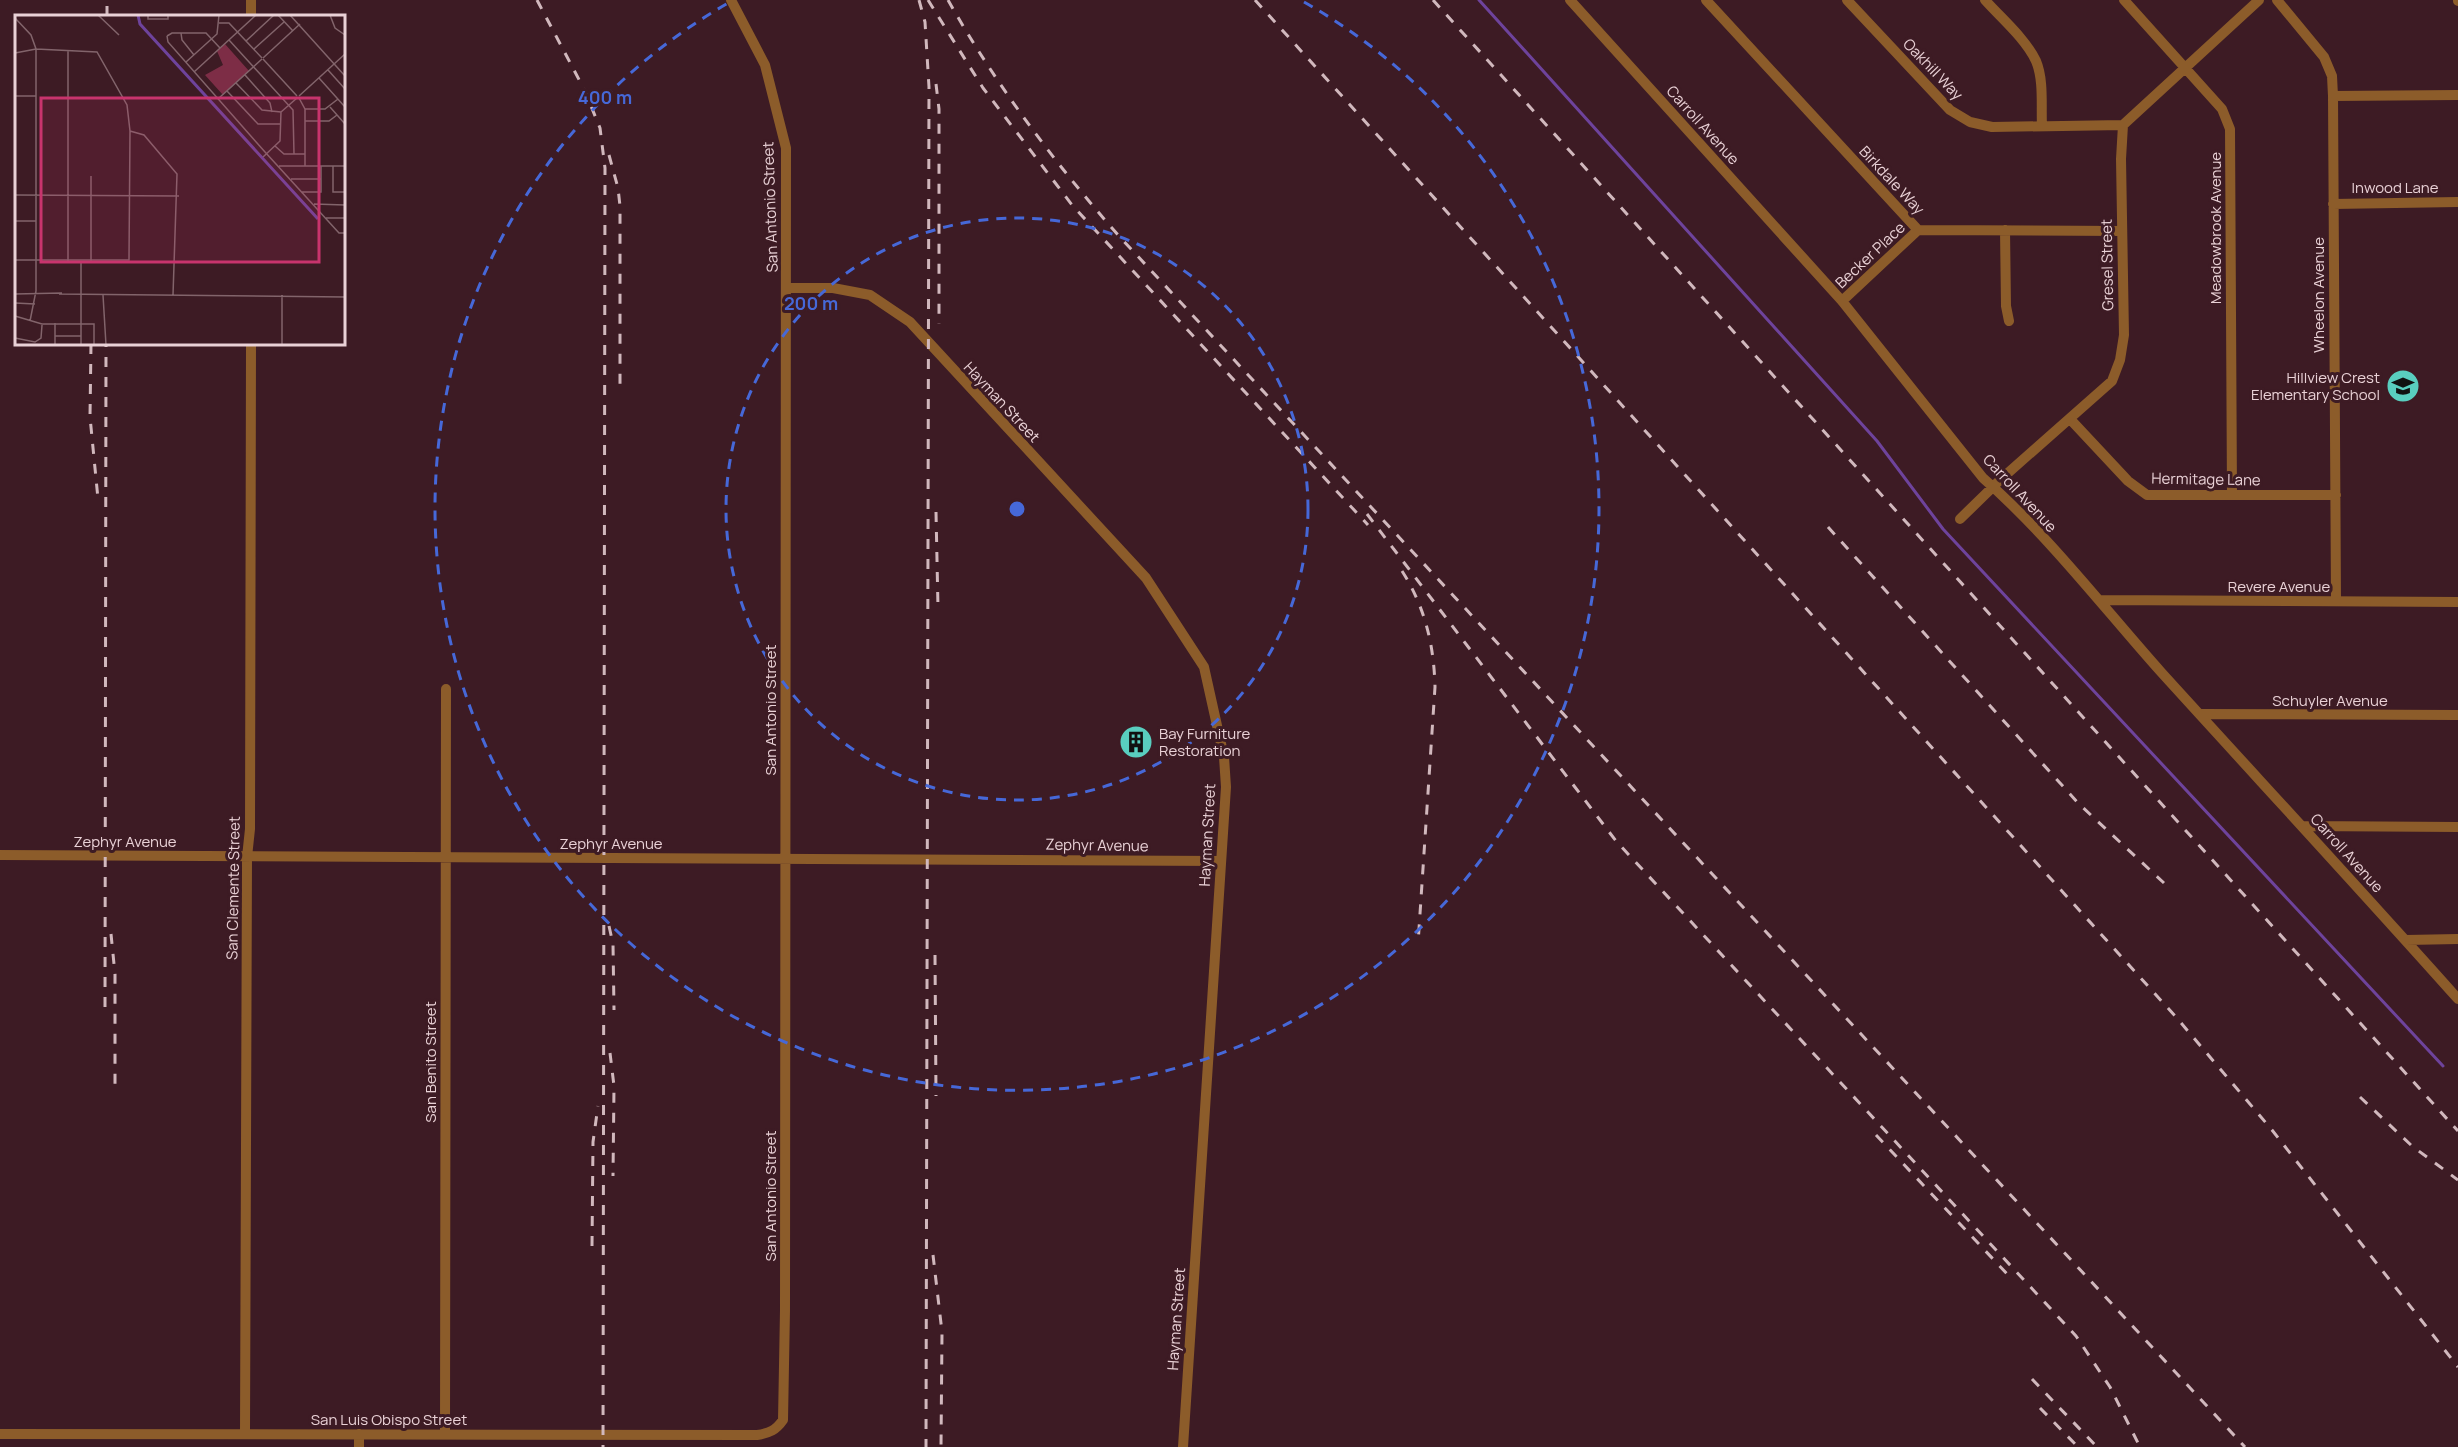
<svg xmlns="http://www.w3.org/2000/svg" width="2458" height="1447" font-family="Manrope,sans-serif">
<rect width="100%" height="100%" fill="#3d1b24"/>
<g fill="none" stroke-linecap="round" stroke-linejoin="round">
<!-- stream -->
<path stroke="#6e439c" stroke-width="3" d="M 1479,0 L 1877,441 L 1943,529 L 2443,1066"/>
<!-- street -->
<path stroke="#8c5c2a" stroke-width="10" d="M 251,0 L 251,16
M 1570,0 L 1842,301 L 1983,478 C 2049,536 2103,607 2161,672 C 2260,781 2360,889 2458,999
M 1706,0 L 1918,230 L 2122,231
M 1847,0 L 1950,110 L 1970,122 L 1992,127 L 2123,125
M 1985,0 C 2001,18 2025,38 2036,61 C 2044,80 2041,106 2042,126
M 2124,0 L 2222,109 L 2230,129 L 2232,495
M 2277,0 L 2324,57 L 2332,76 L 2333,96 L 2458,95
M 2458,0 L 2458,1
M 2333,96 L 2336,601
M 2333,204 L 2458,202
M 2005,230 L 2006,306 L 2009,321
M 787,288 L 833,288 L 870,295 L 910,322 L 1146,578 L 1204,667 L 1224,757 L 1226,787 L 1183,1447
M 1842,301 L 1918,230
M 2070,419 L 2128,481 L 2147,495 L 2336,495
M 1960,519 L 2000,480 L 2112,381 L 2120,360 L 2124,335 L 2121,159 L 2123,125 L 2259,0
M 2099,600 L 2458,602
M 2202,714 L 2458,715
M 2303,826 L 2458,827
M 0,855 L 1221,861
M 2406,940 L 2458,939
M 0,1434 L 757,1435 C 770,1433 776,1430 783,1420 L 785,1310 L 786,148 L 765,65 L 731,0
M 245,1434 L 247,857 L 250,829 L 251,344
M 445,1434 L 446,689
M 359,1447 L 359,1434"/>
<!-- rail -->
<path stroke="#d1b8bd" stroke-width="3" stroke-dasharray="10 10" stroke-linecap="butt" d="M 537,0 L 584,89 L 600,128 L 605,168 L 603,1447
M 919,0 L 925,22 L 929,87 L 926,1447
M 928,0 L 983,88 L 1072,205 L 1368,525
M 948,0 C 996,85 1054,162 1118,235 L 2245,1447
M 1255,0 L 2176,1017 L 2272,1130 L 2458,1367
M 1433,0 L 2458,1131
M 107,16 L 107,0
M 936,84 L 939,109 L 939,324
M 609,155 L 618,188 L 620,206 L 620,385
M 91,344 L 90,417 L 98,499
M 936,512 L 938,608
M 1367,514 L 1616,841 L 2076,1336 L 2110,1387 L 2140,1447
M 1828,527 L 2079,804 L 2164,883
M 1402,571 C 1425,607 1434,645 1435,687 L 1418,944
M 609,926 L 613,944 L 614,1010
M 111,934 L 115,974 L 115,1087
M 935,955 L 936,1096
M 105,1007 L 106,344
M 610,1053 L 614,1086 L 613,1176
M 2360,1097 L 2412,1146 L 2458,1180
M 1876,1135 L 2010,1277
M 592,1246 L 593,1142 L 598,1106
M 933,1255 L 942,1332 L 941,1447
M 2032,1379 L 2097,1447
M 2040,1408 L 2078,1447"/>
</g>
<!-- distance rings -->
<g fill="none" stroke="#4668d8" stroke-width="3" stroke-dasharray="10 8">
<circle cx="1017" cy="509" r="291"/>
<path d="M1304 2A582 582 0 1 1 730 2"/>
</g>
<!-- icons -->
<defs>
<g id="school-disc" transform="scale(1.725)"><circle r="9.5" fill="#59cebf" stroke="#3d1b24"/><path d="M0-5L7-2L0 1L-7-2ZM-4 1L0 2.5L4 1V4Q0 6-4 4Z" fill="#111"/></g>
<g id="building-disc" transform="scale(1.725)"><circle r="9.5" fill="#59cebf" stroke="#3d1b24"/><path d="M-4-6H4V6H1V3H-1V6H-4ZM-2.5-4.3h1.7v1.8h-1.7ZM.8-4.3h1.7v1.8H.8ZM-2.5-1h1.7V.8h-1.7ZM.8-1h1.7V.8H.8Z" fill="#111"/></g>
</defs>
<g fill-rule="evenodd">
<use href="#school-disc" x="2403" y="386"/>
<use href="#building-disc" x="1136" y="742"/>
</g>
<g text-anchor="middle" dominant-baseline="central" stroke-width="6" stroke-linejoin="round" paint-order="stroke">
<!-- street labels -->
<g font-size="15" fill="#e9d1d6" stroke="#3d1b24">
<text transform="translate(1933 69) rotate(46)">Oakhill Way</text>
<text transform="translate(1703 125) rotate(48)">Carroll Avenue</text>
<text transform="translate(1892 180) rotate(47)">Birkdale Way</text>
<text x="2395" y="187">Inwood Lane</text>
<text transform="translate(770 207) rotate(-92)">San Antonio Street</text>
<text transform="translate(2215 228) rotate(-90)">Meadowbrook Avenue</text>
<text transform="translate(1870 255) rotate(-43)">Becker Place</text>
<text transform="translate(2107 265) rotate(-91)">Gresel Street</text>
<text transform="translate(2318 295) rotate(-90)">Wheelon Avenue</text>
<text transform="translate(1002 402) rotate(47)">Hayman Street</text>
<text transform="translate(2206 479) rotate(1)">Hermitage Lane</text>
<text transform="translate(2020 493) rotate(47)">Carroll Avenue</text>
<text x="2279" y="586">Revere Avenue</text>
<text x="2330" y="700">Schuyler Avenue</text>
<text transform="translate(770 710) rotate(-90)">San Antonio Street</text>
<text transform="translate(1207 835) rotate(-87)">Hayman Street</text>
<text x="125" y="841">Zephyr Avenue</text>
<text x="611" y="843">Zephyr Avenue</text>
<text transform="translate(1097 845) rotate(1)">Zephyr Avenue</text>
<text transform="translate(2347 853) rotate(48)">Carroll Avenue</text>
<text transform="translate(233 888) rotate(-89)">San Clemente Street</text>
<text transform="translate(430 1062) rotate(-90)">San Benito Street</text>
<text transform="translate(770 1196) rotate(-90)">San Antonio Street</text>
<text transform="translate(1176 1319) rotate(-86)">Hayman Street</text>
<text x="389" y="1419">San Luis Obispo Street</text>
</g>
<!-- poi labels -->
<g font-size="15" fill="#e9d1d6" stroke="#3d1b24" text-anchor="end">
<text x="2380" y="377">Hillview Crest<tspan x="2380" dy="17">Elementary School</tspan></text>
<text x="1159" y="733" text-anchor="start">Bay Furniture<tspan x="1159" dy="17">Restoration</tspan></text>
</g>
</g>
<!-- overview -->
<g transform="translate(15 15)">
<rect width="330" height="330" fill="#3d1b24"/>
<path d="M 210,29 L 234,56 L 208,80 L 190,60 L 208,50 L 202,36 Z" fill="#7d2d46"/>
<path fill="none" stroke="#6e439c" stroke-width="3" d="M 123,0 L 125,9 L 303,204"/>
<path fill="none" stroke="#82646b" stroke-width="1.5" d="M 83,0 L 104,20M 133,0 L 133,4 L 153,4 L 153,0M 165,0 L 189,0M 263,0 L 278,16M 275,0 L 330,61M 315,0 L 320,13 L 330,20M 0,3 L 16,20 L 21,34 L 21,276 L 15,306M 204,8 L 214,8 L 247,43M 166,18 L 167,25 L 179,40M 152,21 L 153,27 L 250,137 L 324,218 L 330,218M 152,21 L 157,18 L 191,18 L 205,33M 214,25 L 278,95 L 279,139M 231,26 L 259,0M 239,34 L 269,7M 53,35 L 53,246M 0,38 L 21,34 L 82,37 L 112,90 L 115,116 L 114,245 L 0,245M 248,43 L 285,9M 248,44 L 282,81M 171,47 L 202,19 L 204,0M 313,55 L 330,74M 179,57 L 241,0M 230,60 L 255,88 L 257,97M 304,63 L 330,92M 221,68 L 247,95 L 266,97M 212,76 L 243,109 L 266,109M 0,81 L 21,81M 284,81 L 330,39M 204,83 L 247,44M 284,83 L 290,94 L 310,94 L 323,84M 315,92 L 330,109M 290,94 L 290,151M 290,106 L 314,106 L 322,100M 115,116 L 129,120 L 162,159 L 158,280M 260,131 L 269,139 L 290,139M 248,142 L 265,126 L 266,97 L 282,83M 264,151 L 330,151M 318,151 L 318,177 L 330,177M 276,164 L 306,164M 287,177 L 306,177 L 306,151M 0,180 L 164,181M 299,189 L 330,190M 311,203 L 330,203M 0,206 L 21,206M 76,246 L 76,161M 0,279 L 47,278M 44,279 L 330,282M 88,280 L 91,330M 0,288 L 20,289M 0,301 L 27,309 L 79,309 L 79,330M 40,321 L 66,321M 0,323 L 20,327 L 26,323 L 27,310M 40,330 L 40,308M 66,330 L 66,246M 267,330 L 267,280"/>
<path fill="#c8346d" fill-opacity="0.15" stroke="#c8346d" stroke-width="3" d="M 26,83 L 304,83 L 304,247 L 26,247 Z"/>
<rect width="330" height="330" fill="none" stroke="#e9d1d6" stroke-width="3"/>
</g>
<circle cx="1017" cy="509" r="9" fill="#4668d8" stroke="#3d1b24" stroke-width="3"/>
<g font-size="18" text-anchor="middle" font-weight="bold" fill="#4668d8" stroke="#3d1b24" stroke-width="6" stroke-linejoin="round" paint-order="stroke">
<text x="605" y="104">400 m</text>
<text x="811" y="310">200 m</text>
</g>
</svg>
